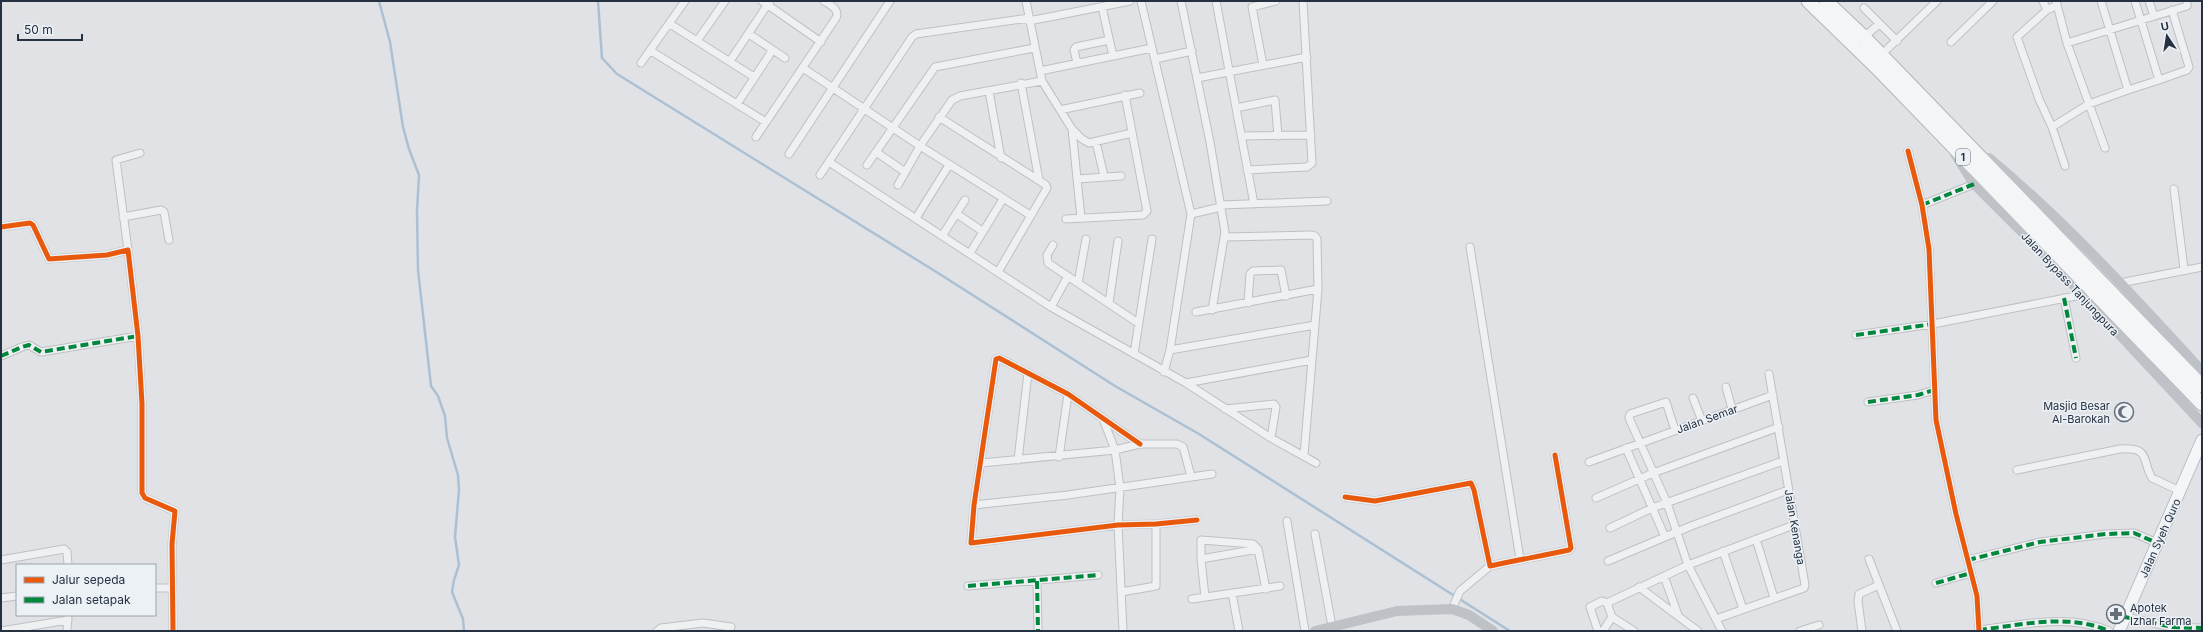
<svg xmlns="http://www.w3.org/2000/svg" width="2203" height="632" font-family="Inter,sans-serif">
<rect width="100%" height="100%" fill="#e0e2e5"/>
<g fill="none" stroke-linecap="round" stroke-linejoin="round">
<!-- stream -->
<path stroke="#acc0d3" stroke-width="2.5" d="M 379,1 L 390,42 L 403,127 L 409,149 L 419,175 L 417,211 L 418,270 L 431,386 L 438,396 L 445,416 L 447,438 L 458,475 L 459,490 L 455,537 L 459,565 L 454,580 L 452,592 L 463,619 L 464,631
M 598,1 L 602,58 L 617,74 L 938,273 L 1115,386 L 1199,434 L 1510,631"/>
<!-- street casing -->
<g stroke="#bec0c3" stroke-width="9">
<path id="street" d="M 762,1 L 821,42
M 1026,1 L 1042,81 L 1072,129 L 1082,139 L 1089,143 L 1132,133
M 1141,1 L 1191,214 L 1170,350 L 1164,372
M 1181,1 L 1210,142 L 1225,232 L 1212,310
M 1216,1 L 1254,204
M 2043,1 L 2047,10
M 2056,1 L 2067,43 L 2105,148
M 2135,1 L 2159,80 L 2187,70 L 2189,67 L 2172,10
M 2149,1 L 2154,16
M 2057,5 L 2047,10 L 2017,37 L 2039,99 L 2052,127 L 2089,104 L 2128,90 L 2101,1
M 1102,7 L 1113,56
M 1864,8 L 1897,41
M 1029,21 L 1130,1
M 670,24 L 754,77
M 749,34 L 785,58
M 1864,37 L 1879,24
M 697,41 L 725,1
M 1951,42 L 1993,1
M 2067,43 L 2187,6 L 2187,1
M 651,51 L 766,122
M 1881,55 L 1937,1
M 1155,59 L 1192,51
M 730,61 L 770,1
M 641,63 L 685,1
M 1077,63 L 1074,50 L 1076,47 L 1109,40
M 1263,65 L 1252,7 L 1276,1
M 803,68 L 920,146 L 1030,215
M 1040,71 L 1152,48
M 1197,78 L 1307,57
M 1021,83 L 1039,180
M 2128,90 L 2159,80
M 989,91 L 1001,158
M 737,104 L 772,51
M 1236,108 L 1275,100 L 1278,136
M 1060,110 L 1140,93
M 939,117 L 1046,185 L 1047,188 L 998,272
M 2052,127 L 2065,166
M 1072,129 L 1081,218
M 1242,136 L 1311,135
M 756,137 L 836,18 C 840,9 830,5 824,1
M 1096,142 L 1104,176
M 1908,151 L 1922,205 L 1929,249 L 1936,420 L 1956,514 L 1977,596 L 1979,631
M 876,152 L 905,172
M 789,154 L 890,1
M 829,162 L 1051,307 L 1186,383 L 1271,438 L 1316,463
M 867,165 L 935,67 L 1034,48
M 1247,170 L 1307,167 L 1312,163 L 1303,1
M 820,175 L 912,37 L 916,34 L 1029,18
M 1077,179 L 1121,176
M 898,185 L 920,146 L 952,100 L 960,96 L 1042,81
M 2174,189 L 2184,269
M 1221,205 L 1327,201
M 1922,205 L 1974,184
M 957,214 L 982,231
M 1191,214 L 1221,207
M 123,217 L 161,210 L 164,212 L 169,240
M 916,218 L 949,165
M 1066,219 L 1143,215 L 1147,211 L 1125,95
M 1,227 L 30,223 L 33,225 L 49,259 L 107,255 L 128,250 L 138,336 L 142,404 L 142,493 L 145,498 L 175,511 L 172,544 L 173,631
M 942,236 L 965,200
M 1225,237 L 1311,235 L 1315,236 L 1317,239 L 1318,289 L 1304,455
M 1053,245 L 1047,255 L 1048,263 L 1138,323
M 1470,247 L 1520,559
M 128,250 L 116,160 L 140,153
M 970,253 L 1003,199
M 1078,283 L 1086,239
M 2120,283 L 2202,267
M 2064,298 L 2076,358
M 1109,303 L 1118,241
M 1248,303 L 1250,274 L 1253,271 L 1281,270 L 1286,296
M 1051,307 L 1068,276
M 1196,312 L 1318,289
M 1856,335 L 1933,324 L 2081,295
M 1170,350 L 1315,325
M 1134,354 L 1152,239
M 1,356 L 22,347 L 29,345 L 41,352 L 138,336
M 1186,383 L 1312,360
M 1726,387 L 1732,409
M 1693,398 L 1702,421
M 1868,402 L 1918,395 L 1934,390
M 1225,409 L 1274,404 L 1276,407 L 1271,438
M 1103,419 L 1115,450 L 1120,488 L 1118,525 L 1123,631
M 1675,430 L 1666,402 L 1630,414 L 1629,418 L 1667,503 L 1688,565 L 1722,631
M 1140,444 L 1068,394 L 999,358 L 996,359 L 974,505 L 971,543 L 1118,525 L 1156,524 L 1197,520
M 1626,448 L 1665,537
M 1059,457 L 1068,394
M 1018,460 L 1028,373
M 1589,462 L 1773,395
M 981,463 L 1115,450 L 1140,444 L 1177,444 L 1183,447 L 1191,476
M 2017,470 L 2120,449 C 2151,447 2141,459 2152,478 L 2180,491
M 1345,497 L 1375,501 L 1471,483 L 1474,490 L 1490,566 C 1516,560 1542,556 1569,550 L 1571,548 L 1555,455
M 1596,498 L 1653,473 L 1779,427
M 974,505 L 1068,495 L 1212,474
M 1287,521 L 1305,631
M 1610,528 L 1652,508 L 1783,461
M 1315,534 L 1332,626
M 1756,539 L 1774,598
M 1723,551 L 1743,609
M 1201,559 L 1258,549
M 1869,559 L 1897,631
M 1,560 L 64,549 L 67,552 L 68,565
M 1968,560 L 2040,542 L 2106,534 L 2134,533 L 2157,543
M 1608,561 L 1691,526 L 1788,490
M 1664,576 L 1678,615
M 1037,581 L 1038,631
M 1936,583 L 1971,573
M 968,586 L 1098,575
M 1639,587 L 1698,631
M 155,588 L 172,588
M 1121,592 L 1156,586 L 1156,524
M 1232,593 L 1239,631
M 1205,597 L 1201,559 L 1201,540 L 1253,544 L 1258,549 L 1266,589
M 1,598 L 17,596
M 1192,599 L 1280,586
M 1452,609 L 1460,591 L 1490,566
M 2125,617 L 2172,627 L 2202,628
M 1716,619 L 1804,588 L 1805,585 L 1769,374
M 1979,630 C 2022,625 2068,613 2109,631
M 1,631 L 68,620
M 67,631 L 68,615
M 657,631 L 661,628 L 703,623 L 731,627
M 1598,631 L 1590,607 L 1602,601 L 1607,603
M 1603,631 L 1612,617
M 1634,631 L 1612,617 L 1607,603 L 1688,565 L 1794,525
M 1800,631 L 1819,625
M 1862,631 L 1858,601 L 1859,594 L 1879,585"/>
</g>
<!-- primary casing -->
<g stroke="#bbbfc3" stroke-width="13">
<path id="primary" d="M 2119,631 L 2202,440"/>
</g>
<!-- highway casing -->
<g stroke="#b2b5ba" stroke-width="15">
<path id="highway" d="M 1808,1 L 1876,67 L 2202,404
M 1826,1 L 1864,37 L 2202,386"/>
</g>
<!-- street -->
<use href="#street" stroke="#eff0f2" stroke-width="7"/>
<!-- secondary -->
<path stroke="#bec1c6" stroke-width="10" d="M 1954,152 L 1974,184 L 2052,262 L 2202,423
M 1989,158 C 2066,222 2134,297 2202,371
M 1315,631 L 1397,611 L 1452,609 L 1469,615 L 1493,631"/>
<!-- primary -->
<use href="#primary" stroke="#f4f5f6" stroke-width="11"/>
<!-- highway -->
<use href="#highway" stroke="#f4f5f6" stroke-width="13"/>
<!-- quiet -->
<path stroke="#00873e" stroke-width="4" stroke-dasharray="8 4" stroke-linecap="butt" d="M 1922,205 L 1974,184
M 2064,298 L 2076,358
M 1856,335 L 1933,324 L 1933,322
M 1,356 L 22,347 L 29,345 L 41,352 L 138,336
M 1868,402 L 1918,395 L 1934,390
M 1968,560 L 2040,542 L 2106,534 L 2134,533 L 2157,543
M 1037,581 L 1038,631
M 1936,583 L 1971,573
M 968,586 L 1098,575
M 2125,617 L 2172,627 L 2202,628
M 1979,630 C 2022,625 2068,613 2109,631"/>
<!-- cycleway casing -->
<g stroke="#ecf1f6" stroke-width="8">
<path id="cycleway" d="M 1908,151 L 1922,205 L 1929,249 L 1936,420 L 1956,514 L 1977,596 L 1979,631
M 1,227 L 30,223 L 33,225 L 49,259 L 107,255 L 128,250 L 138,336 L 142,404 L 142,493 L 145,498 L 175,511 L 172,544 L 173,631
M 1140,444 L 1068,394 L 999,358 L 996,359 L 974,505 L 971,543 L 1118,525 L 1156,524 L 1197,520
M 1345,497 L 1375,501 L 1471,483 L 1474,490 L 1490,566 C 1516,560 1542,556 1569,550 L 1571,548 L 1555,455"/>
</g>
<!-- cycleway -->
<use href="#cycleway" stroke="#e8590c" stroke-width="5"/>
</g>
<!-- icons -->
<defs>
<g id="mosque-ring" transform="scale(1)"><circle r="9.5" fill="#ecf1f6" stroke="#666e7a" stroke-width="1.5"/><path d="M3.5-4.9A6 6 0 1 0 3.5 4.9A5 5 0 1 1 3.5-4.9Z" fill="#666e7a"/></g>
<g id="pharmacy-ring" transform="scale(1)"><circle r="9.5" fill="#ecf1f6" stroke="#666e7a" stroke-width="1.5"/><path d="M-2-6h4v4h4v4h-4v4h-4v-4h-4v-4h4Z" fill="#666e7a"/></g>
</defs>
<g fill-rule="evenodd">
<use href="#mosque-ring" x="2124" y="412"/>
<use href="#pharmacy-ring" x="2116" y="614"/>
</g>
<g text-anchor="middle" dominant-baseline="central" stroke-width="3" stroke-linejoin="round" paint-order="stroke">
<!-- shield labels -->
<rect fill="#ecf1f6" stroke="#616a77" stroke-width="1" x="1956" y="149" width="14" height="16" rx="3"/>
<g font-size="10" font-weight="bold" fill="#253040">
<text x="1963" y="157">1</text>
</g>
<!-- street labels -->
<g font-size="11" fill="#253040" stroke="#ecf1f6">
<text transform="translate(2070 284) rotate(47)">Jalan Bypass Tanjungpura</text>
<text transform="translate(1707 419) rotate(-20)">Jalan Semar</text>
<text transform="translate(1795 527) rotate(80)">Jalan Kenanga</text>
<text transform="translate(2160 538) rotate(-66)">Jalan Syeh Quro</text>
</g>
<!-- poi labels -->
<g font-size="11" fill="#253040" stroke="#ecf1f6" text-anchor="end">
<text x="2110" y="406">Masjid Besar<tspan x="2110" dy="13">Al-Barokah</tspan></text>
<text x="2130" y="608" text-anchor="start">Apotek<tspan x="2130" dy="13">Izhar Farma</tspan></text>
</g>
</g>
<!-- border -->
<rect width="2203" height="632" fill="none" stroke="#253040" stroke-width="4"/>
<!-- legend -->
<rect x="16" y="564" width="140" height="52" fill="#ecf1f6" stroke="#9ca4ad"/>
<rect x="24" y="577" width="20" height="6" fill="#e8590c" stroke="#9ca4ad"/>
<text x="52" y="584" font-size="12" fill="#253040">Jalur sepeda</text>
<rect x="24" y="597" width="20" height="6" fill="#00873e" stroke="#9ca4ad"/>
<text x="52" y="604" font-size="12" fill="#253040">Jalan setapak</text>
<!-- north arrow -->
<g transform="translate(2167 36) rotate(348)" stroke="#ecf1f6" stroke-width="3" paint-order="stroke">
<path d="M0-3L7 15L0 10L-7 15Z" fill="#253040"/>
<text y="-6" font-size="11" font-weight="bold" text-anchor="middle" fill="#253040">U</text>
</g>
<!-- scale -->
<path d="M18 34v6h64v-6" fill="none" stroke="#253040" stroke-width="2"/>
<text x="24" y="34" font-size="12" fill="#253040" stroke="#ecf1f6" stroke-width="3" paint-order="stroke">50 m</text>
</svg>
